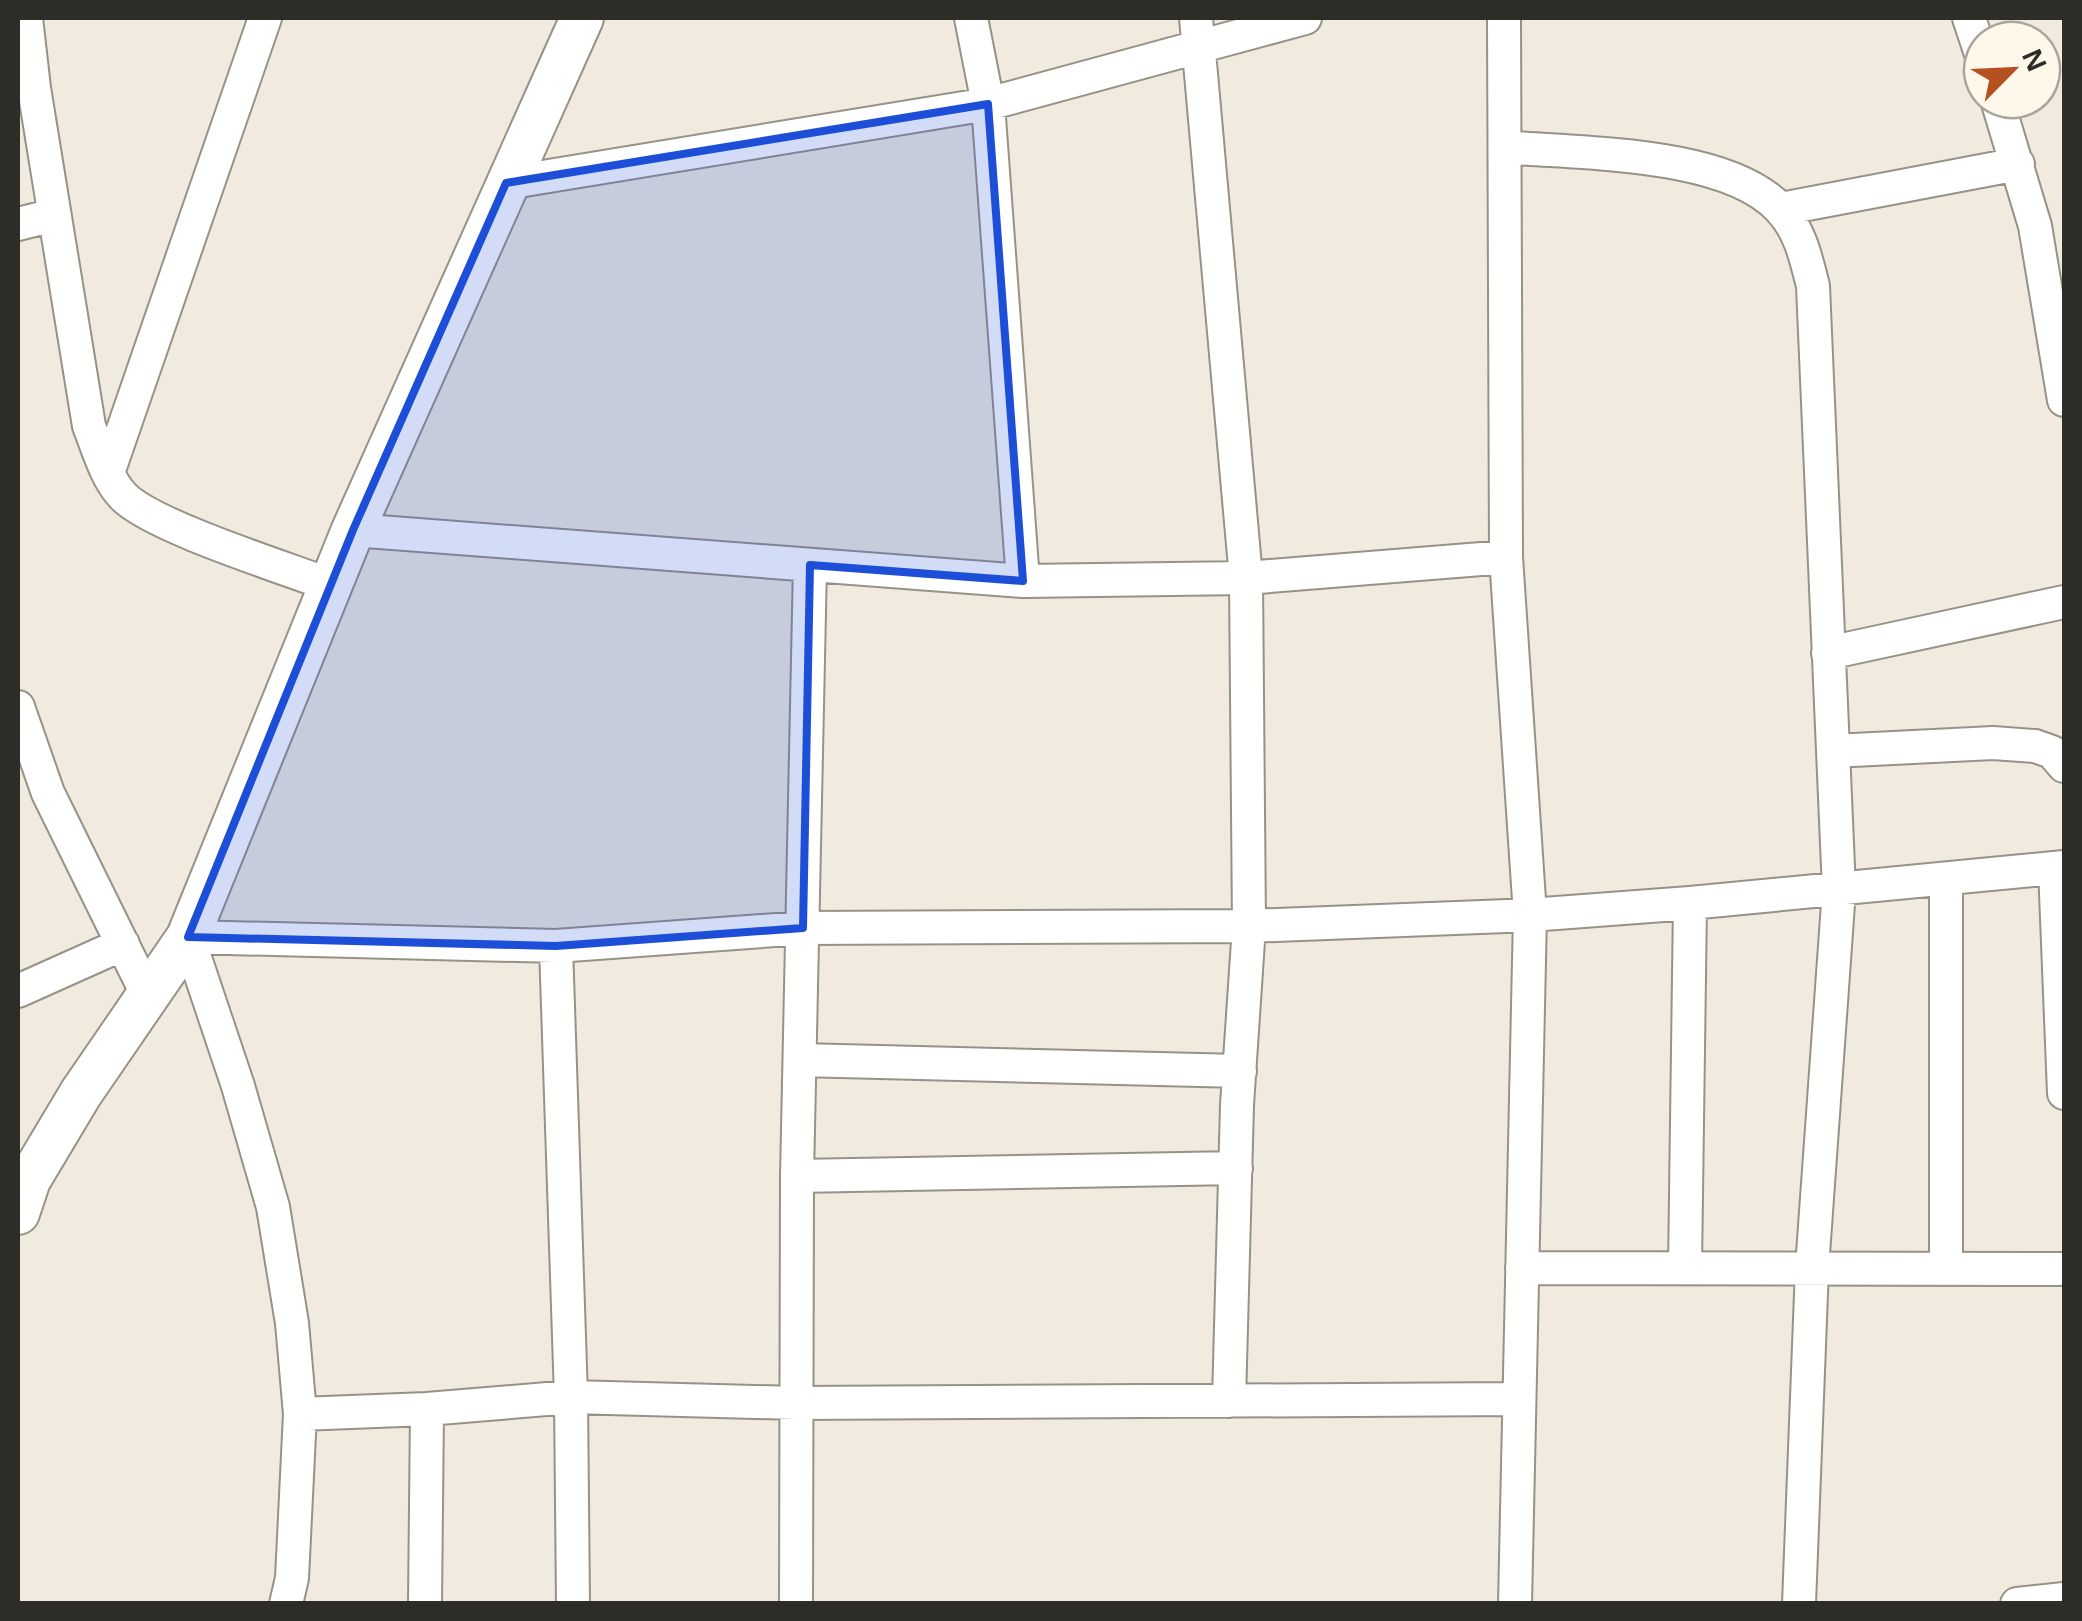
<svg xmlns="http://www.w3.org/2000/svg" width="2082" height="1621" font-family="Helvetica,sans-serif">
<rect width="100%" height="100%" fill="#f0ebde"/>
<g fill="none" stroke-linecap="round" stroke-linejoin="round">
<!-- minor casing -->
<g stroke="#979286" stroke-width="36">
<path id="minor" d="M 26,18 L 34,88 L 89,426 C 98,449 106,478 123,496 C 151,526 286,568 330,585
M 971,18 L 988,104 L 1023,581
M 1196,18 L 1246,578 L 1249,926 L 1237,1105 L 1229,1401
M 1504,18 L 1506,557 L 1530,915 L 1515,1604
M 1969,18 L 1982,57
M 1997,100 L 2035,226 L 2064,400
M 1505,147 C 1581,154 1726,151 1780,209 C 1800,230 1806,258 1813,286 L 1839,890 L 1812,1268 L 1799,1604
M 506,183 L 988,104 L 1305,18
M 1781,209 L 2018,164
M 18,224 L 54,215
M 108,473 L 265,18
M 353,530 L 1023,581 L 1246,578 L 1506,557
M 1828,653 L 2064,602
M 18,707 L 48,793 L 148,996
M 1833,751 L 1993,743 L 2035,746 L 2052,752 L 2064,766
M 2055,868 L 2064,1093
M 1946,879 L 1946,1268
M 556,946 L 571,1397 L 573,1604
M 18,991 L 123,944
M 800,1060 L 1240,1071
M 797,1176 L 1236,1168
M 1522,1268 L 2064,1269
M 1685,1268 L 1690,903
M 300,1414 L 427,1409 L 571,1397 L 796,1403 L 1519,1399
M 286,1604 L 292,1578 L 300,1414 L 292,1323 L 273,1207 L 238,1086 L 188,937 L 556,946 L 803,928 L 1249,926 L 1530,915 L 1690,903 L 2064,867
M 425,1604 L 427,1409
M 796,1604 L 797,1176 L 810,565
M 2017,1604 L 2064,1599"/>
</g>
<!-- tertiary casing -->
<g stroke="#979286" stroke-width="46">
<path id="tertiary" d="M 18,1213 L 29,1180 L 81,1093 L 188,937 L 353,530 L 582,18"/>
</g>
<!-- minor -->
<use href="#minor" stroke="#fff" stroke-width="32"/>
<!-- tertiary -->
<use href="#tertiary" stroke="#fff" stroke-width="42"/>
</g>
<!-- marked area -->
<path fill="#1d4ed8" fill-opacity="0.2" stroke="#1d4ed8" stroke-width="8" stroke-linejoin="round" d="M 988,104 L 1023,581 L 810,565 L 803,928 L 556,946 L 188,937 L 353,530 L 506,183 Z"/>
<!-- border -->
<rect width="2082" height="1621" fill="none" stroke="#2e2c27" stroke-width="40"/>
<!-- north arrow -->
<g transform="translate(2012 70) rotate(66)"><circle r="48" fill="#fef8eb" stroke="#aba69d" stroke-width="2.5"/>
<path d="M0-8L18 38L0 25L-18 38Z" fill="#b55021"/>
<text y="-15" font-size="28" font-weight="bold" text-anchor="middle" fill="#2e2c27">N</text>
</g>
</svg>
